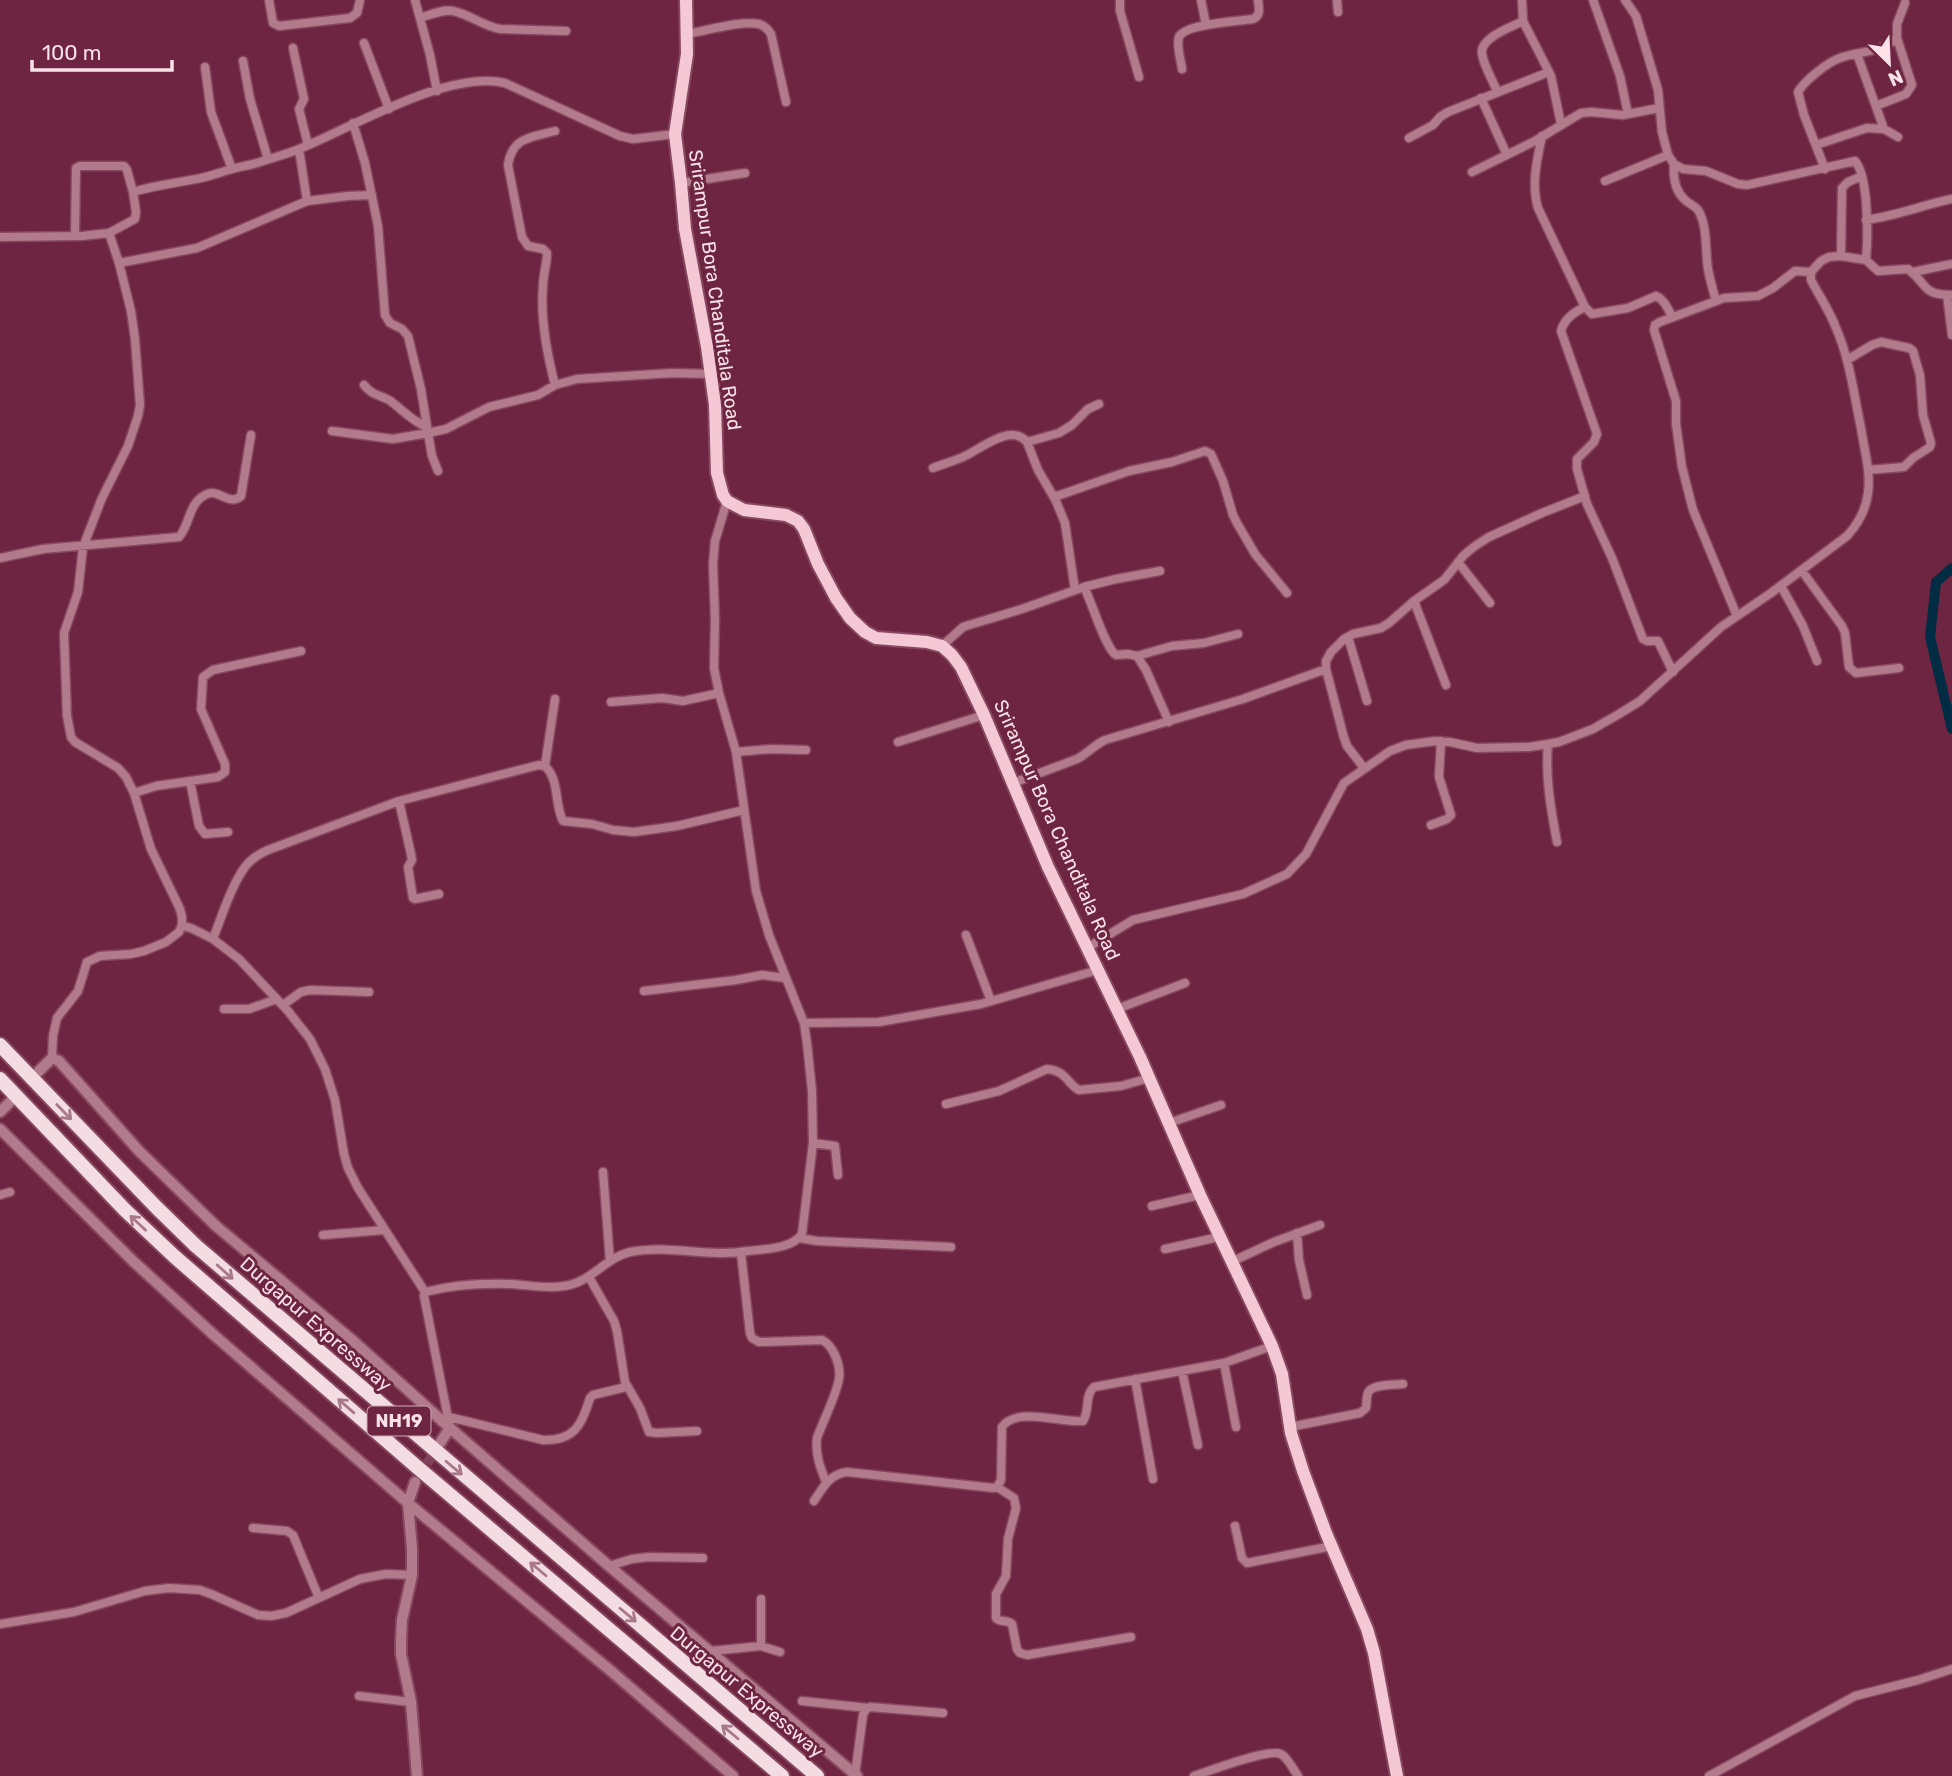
<svg xmlns="http://www.w3.org/2000/svg" width="1952" height="1776" font-family="Rubik,sans-serif">
<rect width="100%" height="100%" fill="#6d2541"/>
<g fill="none" stroke-linecap="round" stroke-linejoin="round">
<!-- canal -->
<path stroke="#012c44" stroke-width="10" d="M 1952,568 L 1936,582 L 1930,637 L 1952,729"/>
<!-- tertiary-tunnel -->
<path stroke="#82415a" stroke-width="10" stroke-dasharray="10 5" stroke-linecap="butt" d="M 419,1476 L 439,1445"/>
<!-- minor casing -->
<g stroke="#87475f" stroke-width="11">
<path id="minor" d="M 269,0 L 273,23 L 279,26 L 350,18 L 357,13 L 360,0
M 415,0 L 430,55 L 437,91
M 1120,0 L 1120,11 L 1139,77
M 1201,0 L 1206,25
M 1337,0 L 1338,12
M 1522,0 L 1523,21 L 1551,76 L 1561,124
M 1593,0 L 1620,76 L 1628,114
M 1625,0 L 1636,16 L 1658,90 L 1662,132 L 1668,155 L 1674,164 L 1683,169 L 1706,171 L 1738,184 L 1747,185 L 1855,161 C 1869,177 1868,238 1866,260
M 420,18 C 430,15 442,9 453,11 C 469,14 483,26 500,29 L 566,31
M 687,34 C 705,31 742,20 759,24 C 765,26 768,29 771,34 L 786,102
M 364,43 L 389,109
M 293,48 L 304,99 L 299,109 L 308,145
M 1857,54 L 1884,129
M 243,61 L 250,99 L 268,159
M 205,67 L 211,112 L 232,169
M 1182,69 C 1181,60 1176,45 1179,37 C 1184,24 1239,21 1253,19 C 1261,15 1259,9 1258,0
M 1497,91 C 1492,79 1484,66 1482,54 C 1479,38 1512,27 1523,21
M 1481,98 L 1507,155
M 1876,106 L 1906,94 L 1912,85 L 1897,38
M 353,123 L 365,163 L 378,226 L 385,315 L 390,323 L 402,329 L 408,336 L 421,389 L 428,433 L 446,429 L 489,407 L 538,395 L 555,385 L 577,379 L 673,373 L 711,374
M 555,131 C 532,137 512,137 508,165 L 522,237 L 528,246 L 543,249 L 547,253 C 547,264 543,275 543,286 C 540,319 547,354 555,385
M 1542,136 C 1537,160 1531,184 1538,208 L 1585,307 L 1592,314 L 1628,308 L 1656,296 C 1664,299 1669,310 1672,317
M 1409,138 L 1433,125 L 1440,117 L 1448,112 L 1549,72
M 1816,145 L 1867,128 L 1884,129 L 1898,137
M 299,149 L 307,201
M 1674,164 C 1673,176 1675,191 1685,200 C 1689,204 1694,205 1698,210 C 1708,226 1705,251 1708,269 C 1710,280 1713,290 1716,301
M 1825,169 L 1804,115 L 1798,92 C 1804,81 1828,62 1840,58 C 1859,51 1881,53 1897,38 L 1897,24 L 1905,3
M 1472,172 L 1535,141 L 1581,113 L 1591,112 L 1623,115 L 1659,108
M 1605,181 L 1668,155
M 681,183 L 745,173
M 1866,220 C 1896,216 1923,205 1952,199
M 109,233 L 135,219 L 136,212 L 133,192 C 155,185 178,183 201,178 C 211,176 221,172 232,169 C 242,166 253,165 263,161 C 275,157 287,154 299,149 C 351,128 449,69 505,83 L 620,136 L 633,139 L 675,134
M 75,236 L 76,168 L 80,166 L 124,166 L 127,170 L 133,192
M 0,237 L 82,236 L 109,233 L 119,263
M 1841,256 L 1842,188 L 1848,182 L 1862,176
M 1811,272 L 1821,261 L 1829,257 L 1841,256 L 1866,260 L 1878,271 L 1908,269 C 1928,284 1921,295 1952,295
M 1913,272 L 1952,264
M 1947,295 L 1952,335
M 1585,307 C 1574,312 1564,319 1561,331 L 1597,434 L 1594,442 L 1577,459 L 1577,469 L 1587,504 L 1612,558 L 1643,639 L 1647,641 L 1658,641 L 1673,672
M 1847,360 L 1872,345 L 1881,342 L 1909,348 L 1913,351 L 1920,375 L 1923,415 L 1931,443 L 1930,447 L 1913,458 L 1904,467 L 1868,470
M 364,385 C 373,396 378,394 389,400 C 402,409 411,421 427,427
M 332,431 L 393,439 L 428,433 L 432,456 L 438,471
M 1027,442 L 1059,433 L 1072,425 L 1088,409 L 1099,404
M 933,468 C 943,464 955,461 965,456 C 982,448 1011,423 1027,442 L 1038,470 L 1056,501 L 1065,523 L 1075,590
M 1054,497 L 1129,471 L 1172,462 L 1205,451 L 1211,454 L 1223,481 L 1233,515 L 1237,523 L 1255,554 L 1287,593
M 0,558 L 43,549 L 179,537 C 190,525 188,504 205,495 C 218,487 229,507 241,496 L 251,435
M 1458,562 L 1490,603
M 1802,571 L 1842,626 L 1845,633 L 1849,667 L 1856,673 L 1899,668
M 1781,586 L 1803,626 L 1817,661
M 1084,587 C 1092,602 1105,648 1116,655 L 1128,654 L 1137,656 L 1146,670 L 1169,722
M 1414,601 L 1446,685
M 1737,616 L 1693,510 L 1682,467 L 1676,424 L 1676,401 L 1654,330 L 1655,325 L 1660,322 L 1724,298 L 1758,296 L 1773,288 L 1795,271 L 1811,272
M 1348,637 L 1367,701
M 942,646 L 963,627 L 969,625 L 1022,609 L 1084,587 L 1116,579 L 1160,571
M 1137,656 L 1172,646 L 1204,643 L 1238,634
M 611,702 L 662,698 L 683,701 L 719,693
M 898,742 L 984,715
M 1548,744 C 1545,778 1551,809 1557,842
M 736,752 L 771,749 L 806,750
M 545,766 L 555,699
M 1364,768 L 1347,746 L 1344,738 L 1326,669 L 1326,661 L 1331,652 L 1344,639 L 1353,634 L 1381,628 L 1389,623 L 1414,601 L 1444,580 L 1464,555 L 1475,546 L 1489,537 L 1542,513 L 1585,496
M 190,781 L 199,826 L 205,834 L 228,832
M 1013,783 L 1077,759 C 1087,754 1094,745 1105,740 L 1243,699 L 1326,669
M 134,793 L 156,786 L 218,777 L 225,772 L 225,764 L 201,709 L 203,677 L 213,670 L 301,651
M 399,801 L 411,854 L 412,860 L 408,867 L 413,898 L 415,899 L 439,894
M 1431,825 L 1447,819 L 1451,815 L 1439,777 L 1441,741
M 182,925 L 193,929 L 213,939 L 239,959 L 288,1011 L 310,1039 L 325,1069 L 335,1100 L 344,1154 L 348,1168 L 358,1188 L 425,1292 L 424,1296 L 450,1428
M 966,935 L 991,1001
M 213,939 C 221,918 232,884 245,867 C 251,859 259,854 268,850 L 399,801 L 539,765 L 545,766 C 560,780 554,804 563,821 L 592,824 L 613,830 L 634,832 L 677,826 L 744,810
M 1087,948 L 1133,920 L 1243,894 L 1287,874 L 1306,854 L 1344,783 L 1390,751 L 1406,745 L 1435,741 L 1450,742 L 1477,748 L 1529,747 L 1548,744 L 1559,742 L 1593,729 L 1619,714 L 1640,701 L 1721,627 L 1771,593 L 1847,536 C 1858,524 1866,510 1868,493 C 1871,472 1864,449 1861,428 C 1854,395 1850,360 1836,328 C 1830,311 1819,296 1811,280 L 1811,272
M 644,991 L 736,980 L 762,975 L 785,978
M 283,1005 L 301,992 L 310,990 L 369,992
M 224,1009 L 249,1009 L 277,999
M 1117,1009 L 1185,983
M 804,1023 L 879,1022 L 981,1004 L 1098,970
M 52,1058 L 53,1036 L 57,1018 L 78,991 L 87,962 L 100,956 L 131,954 L 144,951 L 166,942 L 179,932 L 182,925 L 182,917 L 180,909 L 151,849 L 134,793 L 126,777 L 118,768 L 75,742 L 71,737 L 67,716 L 64,633 L 78,592 L 83,547 L 102,498 L 128,446 L 138,416 L 140,405 L 135,339 L 131,311 L 119,263 L 197,248 L 307,201 L 348,196 L 372,195
M 946,1104 L 999,1091 L 1047,1069 C 1067,1071 1067,1084 1079,1090 L 1121,1086 L 1149,1078
M 1169,1123 L 1221,1105
M 813,1143 L 835,1146 L 838,1175
M 603,1172 L 610,1261
M 0,1195 L 10,1192
M 1152,1206 L 1200,1195
M 1297,1233 L 1299,1260 L 1307,1295
M 323,1235 L 384,1230
M 799,1238 L 817,1241 L 951,1247
M 1165,1249 L 1219,1237
M 741,1253 L 750,1333 L 752,1338 L 759,1342 L 822,1340 C 834,1346 841,1366 839,1379 C 836,1396 823,1421 817,1438 C 815,1454 820,1467 826,1482
M 1231,1262 L 1274,1242 L 1320,1225
M 589,1277 L 614,1321 L 617,1331 L 625,1382 L 640,1408 L 649,1432 L 657,1433 L 697,1431
M 425,1292 C 452,1285 483,1283 511,1284 C 528,1285 547,1289 564,1286 C 590,1283 605,1258 630,1252 C 670,1244 708,1258 748,1251 C 764,1249 792,1249 802,1234 L 813,1143 L 812,1091 L 807,1043 L 804,1023 L 769,935 L 756,891 L 736,752 L 719,693 L 714,668 L 715,620 L 713,564 L 715,541 L 727,501
M 1224,1363 L 1236,1427
M 1182,1371 L 1198,1445
M 1135,1379 L 1153,1479
M 449,1417 L 543,1440 C 574,1441 582,1425 590,1398 L 593,1395 L 626,1387
M 1290,1427 L 1360,1413 L 1366,1408 C 1367,1403 1366,1395 1369,1391 C 1375,1384 1394,1385 1403,1384
M 997,1487 L 1014,1498 L 1016,1508 L 1008,1539 L 1006,1576 L 996,1594 L 996,1618 C 1000,1623 1007,1619 1012,1624 L 1017,1649 L 1020,1653 L 1027,1655 L 1131,1637
M 814,1501 C 823,1487 830,1474 847,1472 L 994,1488 L 997,1487 L 1001,1480 L 1002,1427 C 1017,1406 1061,1423 1083,1421 C 1090,1411 1084,1396 1094,1387 L 1224,1363 L 1272,1346
M 1235,1526 L 1242,1558 L 1247,1563 L 1332,1546
M 253,1528 L 287,1531 L 293,1535 L 319,1598
M 609,1566 L 632,1559 L 649,1557 L 703,1558
M 0,1624 L 74,1612 L 145,1591 L 169,1588 L 200,1590 L 211,1594 L 258,1615 L 271,1616 L 286,1613 L 360,1579 L 386,1574 L 412,1575
M 761,1646 L 761,1599
M 711,1651 L 761,1646 L 780,1652
M 359,1696 L 411,1702
M 802,1701 L 868,1708
M 855,1775 L 863,1715 L 866,1709 L 870,1707 L 943,1713
M 1194,1776 C 1209,1771 1269,1748 1281,1754 C 1288,1758 1293,1769 1298,1776
M 1709,1776 L 1855,1696 L 1918,1680 L 1952,1669"/>
</g>
<!-- tertiary casing -->
<g stroke="#87475f" stroke-width="14">
<path id="tertiary" d="M 32,1078 L 52,1058 L 59,1061 L 139,1151 L 216,1226 L 351,1339 L 450,1428 L 609,1566 L 857,1776
M 0,1112 L 16,1096
M 0,1129 L 134,1262 L 215,1336 L 408,1503 L 611,1671 L 733,1776
M 440,1443 L 450,1428
M 415,1482 L 408,1503 L 412,1549 L 412,1575 L 402,1620 L 401,1641 L 401,1654 L 411,1702 L 417,1776"/>
</g>
<!-- primary casing -->
<g stroke="#87475f" stroke-width="16">
<path id="primary" d="M 686,0 L 687,54 L 675,134 L 681,183 L 685,229 L 707,347 L 715,405 L 717,473 L 723,495 L 727,501 L 744,510 L 786,515 L 798,521 L 804,529 L 818,564 L 836,598 L 850,618 L 865,632 L 876,638 L 927,642 L 942,646 L 952,655 L 961,667 L 984,715 L 1048,867 L 1140,1057 L 1200,1195 L 1272,1346 L 1282,1374 L 1291,1433 L 1303,1471 L 1326,1533 L 1367,1629 L 1374,1653 L 1397,1776"/>
</g>
<!-- trunk casing -->
<g stroke="#87475f" stroke-width="18">
<path id="trunk" d="M 0,1045 L 157,1208 L 196,1246 L 817,1776
M 0,1079 L 125,1210 L 175,1257 L 417,1467 L 782,1776"/>
</g>
<!-- minor -->
<use href="#minor" stroke="#b17b8b" stroke-width="8"/>
<!-- tertiary -->
<use href="#tertiary" stroke="#b17b8b" stroke-width="10"/>
<!-- primary -->
<use href="#primary" stroke="#f4c8d4" stroke-width="12"/>
<!-- trunk -->
<use href="#trunk" stroke="#f3dde3" stroke-width="14"/>
</g>
<!-- one-way arrows -->
<defs><path id="oneway-shaft" d="M-6 0H5M1.5-3L5.5 0L1.5 3" fill="none" stroke-width="1.6" stroke-linecap="round" stroke-linejoin="round" transform="scale(1.75)"/></defs>
<g stroke="#a9788a">
<use href="#oneway-shaft" transform="translate(64 1112) rotate(46)"/>
<use href="#oneway-shaft" transform="translate(138 1223) rotate(-137)"/>
<use href="#oneway-shaft" transform="translate(225 1272) rotate(42)"/>
<use href="#oneway-shaft" transform="translate(346 1406) rotate(-139)"/>
<use href="#oneway-shaft" transform="translate(454 1468) rotate(40)"/>
<use href="#oneway-shaft" transform="translate(538 1569) rotate(-140)"/>
<use href="#oneway-shaft" transform="translate(628 1615) rotate(40)"/>
<use href="#oneway-shaft" transform="translate(730 1732) rotate(-140)"/>
</g>
<g text-anchor="middle" dominant-baseline="central" stroke-width="6" stroke-linejoin="round" paint-order="stroke">
<!-- shield labels -->
<rect fill="#6d2541" stroke="#d1a9b6" stroke-width="2" x="367.5" y="1406.5" width="63" height="29" rx="5"/>
<g font-size="18" font-weight="bold" fill="#fce1e8">
<text x="399" y="1421">NH19</text>
</g>
<!-- street labels -->
<g font-size="19" fill="#fce1e8" stroke="#6d2541">
<text transform="translate(715 290) rotate(82)">Srirampur Bora Chanditala Road</text>
<text transform="translate(1057 830) rotate(66)">Srirampur Bora Chanditala Road</text>
<text transform="translate(316 1324) rotate(41)">Durgapur Expressway</text>
<text transform="translate(747 1692) rotate(40)">Durgapur Expressway</text>
</g>
</g>
<!-- north arrow -->
<g transform="translate(1889 63) rotate(156)" stroke="#6d2541" stroke-width="5" paint-order="stroke">
<path d="M0-5L12 26L0 18L-12 26Z" fill="#fce1e8"/>
<text y="-10" font-size="19" font-weight="bold" text-anchor="middle" fill="#fce1e8">N</text>
</g>
<!-- scale -->
<path d="M32 60v10h140v-10" fill="none" stroke="#fce1e8" stroke-width="3.5"/>
<text x="42" y="60" font-size="21" fill="#fce1e8" stroke="#6d2541" stroke-width="5" paint-order="stroke">100 m</text>
</svg>
